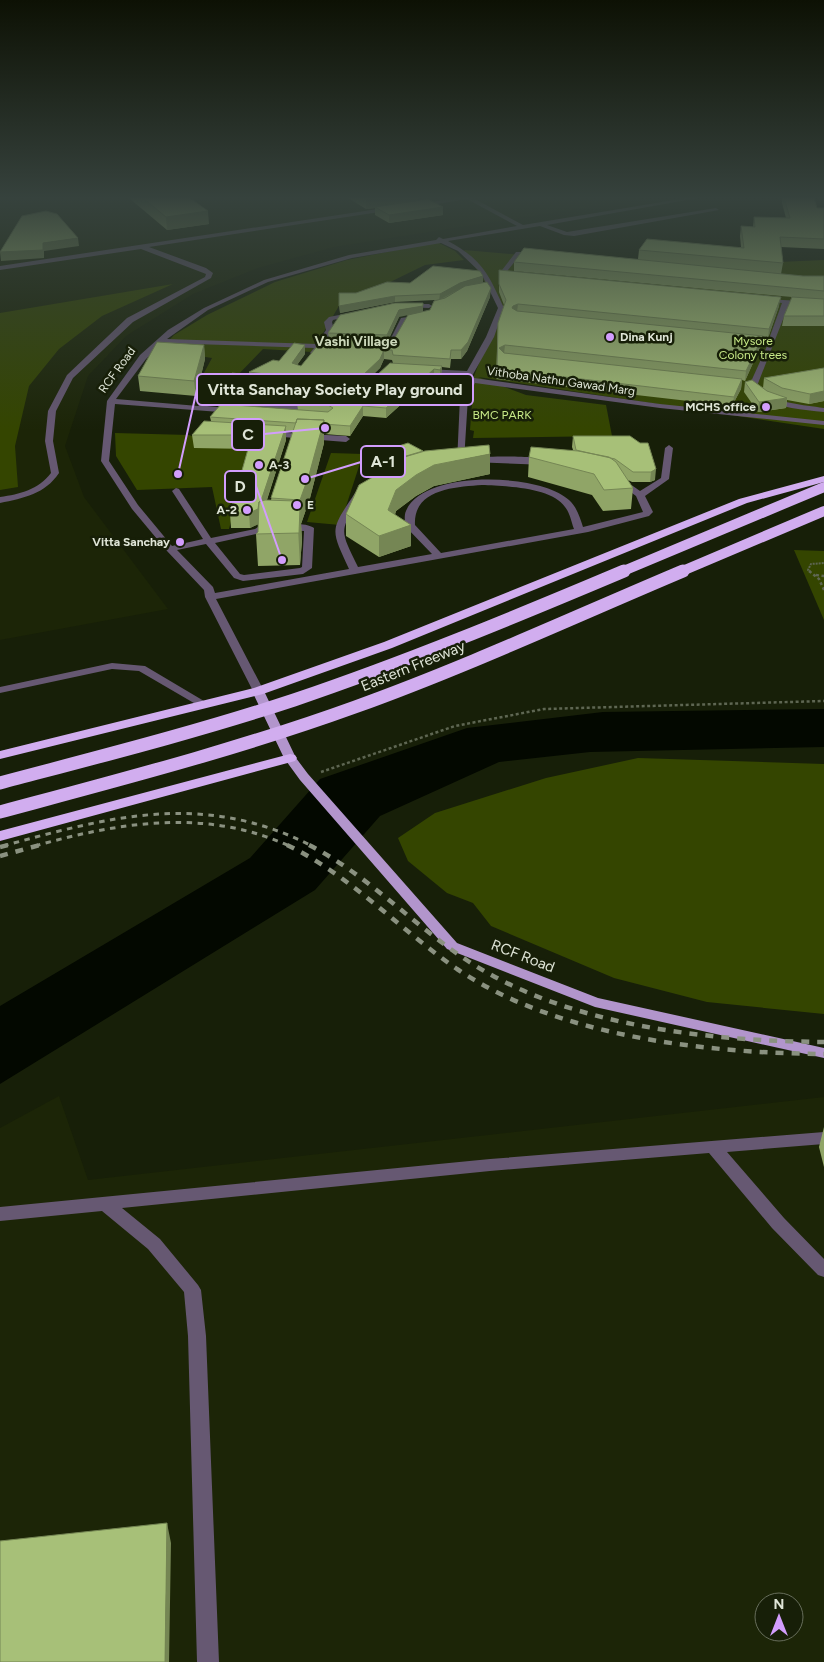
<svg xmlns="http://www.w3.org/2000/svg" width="824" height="1662" font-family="Figtree,sans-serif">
<rect width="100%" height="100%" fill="#171f08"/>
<!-- built -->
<path fill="#1c2507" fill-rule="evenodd" d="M 0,198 L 646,198 L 334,247 L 258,268 L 193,294 L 126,336 L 88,376 L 65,446 L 84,497 L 168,609 L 0,640 Z
M 59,1096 L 88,1180 L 824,1097 L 824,1662 L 0,1662 L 0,1128 ZM 764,1602 L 794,1602 L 794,1632 L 764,1632 Z"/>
<!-- green -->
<path fill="#344500" d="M 437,242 L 455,251 L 464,260 L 425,265 L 380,287 L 343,299 L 312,352 L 263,349 L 232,381 L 199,382 L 212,358 L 160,350 L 174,335 L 207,315 L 275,282 L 347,260 Z
M 464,250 L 824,281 L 824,429 L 478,377 L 526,395 L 606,405 L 612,436 L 473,438 L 474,431 L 470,430 L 474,376 L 501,308 Z
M 824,260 L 824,277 L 787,278 L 698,263 L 756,263 Z
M 173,284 L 102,316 L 59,349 L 29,386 L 15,446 L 18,487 L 0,490 L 0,313 Z
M 115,433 L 189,435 L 198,438 L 195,448 L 250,448 L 229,529 L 221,529 L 212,487 L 137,490 L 116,456 Z
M 331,453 L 363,454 L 340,525 L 307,522 Z
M 794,550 L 824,551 L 824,620 Z
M 638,758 L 824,764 L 824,1014 L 707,1002 L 614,978 L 491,926 L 473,903 L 447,893 L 408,861 L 398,838 L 435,813 L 546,778 Z"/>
<!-- water -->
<path fill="#030800" d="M 824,709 L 824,747 L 590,752 L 499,762 L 380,816 L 315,890 L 0,1084 L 0,1006 L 250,858 L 320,779 L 467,728 L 603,712 Z"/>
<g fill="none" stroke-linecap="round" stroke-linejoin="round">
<!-- path-far1 -->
<path stroke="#5e6652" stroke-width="2" stroke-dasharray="2 1" stroke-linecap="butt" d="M 811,572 L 808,570 L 811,564 L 824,563"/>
<!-- path -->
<path stroke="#5e6652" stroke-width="2.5" stroke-dasharray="3 2.5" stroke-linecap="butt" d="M 809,571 L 819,579 L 824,590
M 816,575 L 824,576
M 321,772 L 455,726 L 544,709 L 824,701"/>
<!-- minor -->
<path fill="#665872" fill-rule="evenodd" d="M 455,198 L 473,198 L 523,225 L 686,198 L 698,198 L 547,225 L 567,232 L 716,208 L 719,210 L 574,236 L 564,235 L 540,226 L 448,241 C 482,259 489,275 504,308 L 494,337 L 472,376 L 474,378 L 660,404 L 824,421 L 824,425 L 660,408 L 475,383 L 468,397 L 464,461 L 457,463 L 460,397 L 468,380 L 465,375 L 426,373 L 422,371 L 426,369 L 467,371 L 486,337 L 498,308 L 481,273 L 458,251 L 441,243 L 352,258 L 268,282 L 208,310 L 167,339 L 317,344 L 326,330 L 324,322 L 329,317 L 354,312 L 358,314 L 333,320 L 332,322 L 334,330 L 317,355 L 314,355 L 310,353 L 314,348 L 163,343 L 146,359 L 116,399 L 198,406 L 224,383 L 238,381 L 242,383 L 241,385 L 229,387 L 216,398 L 312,406 L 320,398 L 299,393 L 299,389 L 323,392 L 329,397 L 320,409 L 314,411 L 211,403 L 207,406 L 236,409 L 237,411 L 233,413 L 115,404 L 109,461 L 138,505 L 172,546 L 203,539 L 172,491 L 176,488 L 179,489 L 211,538 L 255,529 L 261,525 L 265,517 L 271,517 L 273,519 L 268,529 L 261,533 L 215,543 L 240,574 L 244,575 L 300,568 L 302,567 L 304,531 L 284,530 L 279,527 C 286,522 307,523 314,528 L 312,568 L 303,574 L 243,581 L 234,578 L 206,544 L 177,550 L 213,587 L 215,593 L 349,569 C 330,528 330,531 355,493 L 362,495 C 339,532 339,528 358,567 L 432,554 L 405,526 C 405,521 404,515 406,511 C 423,469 541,473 569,500 C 577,507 580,518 583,527 L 643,512 L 636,496 L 616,481 L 623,479 L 640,491 L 661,478 L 665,448 L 669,445 L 673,448 L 669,479 L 645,496 L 653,512 L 649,516 L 588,532 L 216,599 L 264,691 L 262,693 L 254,693 L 205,597 L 204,590 L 167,551 L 132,509 L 101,461 L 107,401 L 140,355 L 168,330 L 204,308 L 264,280 L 349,255 L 436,240 L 439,237 L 443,239 L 517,226 L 467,199 L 419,207 L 416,205 ZM 482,485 C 504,486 552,487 565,507 C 570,513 571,521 574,529 L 441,553 L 415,525 C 413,489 455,487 482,485 Z
M 391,207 L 393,210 L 149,247 L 206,268 L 213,273 L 211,278 L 133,322 L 73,378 L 56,411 L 53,441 L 59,473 C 45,494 24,498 0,503 L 0,497 C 20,494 38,490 51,473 L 45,441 L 48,411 L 67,375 L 127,318 L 205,277 L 206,274 L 141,249 L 0,270 L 0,266 Z
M 516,252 L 538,252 L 541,254 L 538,256 L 520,255 L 504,275 L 500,275 L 499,274 Z
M 761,299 L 824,302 L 824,306 L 789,304 L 757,386 C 775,404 800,404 824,408 L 824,412 C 797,409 767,408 749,386 L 768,344 L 742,339 L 746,337 L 769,339 L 782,303 L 760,300 Z
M 406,304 L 429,304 L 432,306 L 429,308 L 404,307 L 404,305 Z
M 421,315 L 423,316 L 423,318 L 407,322 C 401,332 397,349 382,349 L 382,345 L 389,342 L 401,318 Z
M 267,432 L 346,436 L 350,439 L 346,442 L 270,436 L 267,436 Z
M 387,452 L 394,454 L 371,463 L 388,476 L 389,478 L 385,481 L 361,462 Z
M 474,457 C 490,457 540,454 550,462 L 546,465 L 471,462 L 470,460 Z
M 112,663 L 145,666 L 209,704 L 203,707 L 199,706 L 139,671 L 112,669 L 0,693 L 0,687 Z
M 824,1132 L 824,1144 L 727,1152 L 784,1218 L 824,1259 L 824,1277 L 818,1275 L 772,1228 L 709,1153 L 490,1171 L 122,1208 L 160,1239 L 198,1285 L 201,1290 L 206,1336 L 219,1662 L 197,1662 L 188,1336 L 184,1292 L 148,1249 L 102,1211 L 0,1221 L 0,1207 L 490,1159 Z"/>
<!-- major -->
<path fill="#b295cc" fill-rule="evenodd" d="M 258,688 L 264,691 L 296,758 L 308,774 L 457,943 L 598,998 L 824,1048 L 824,1058 L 595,1007 L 447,949 L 300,780 L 284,758 L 252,691 Z"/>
<!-- highway -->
<path fill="#d1adef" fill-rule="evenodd" d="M 824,476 L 824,482 L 747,503 L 392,648 L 263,694 L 0,759 L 0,751 L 254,688 L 384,642 L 739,499 Z
M 290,754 L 295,755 L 297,758 L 295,761 L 0,841 L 0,831 Z"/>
<!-- rail-far1 -->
<path stroke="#8a9180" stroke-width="3" stroke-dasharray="5.5 5.5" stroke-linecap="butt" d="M 3,846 C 112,816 204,791 312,846
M 35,846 C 120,822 207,808 289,846"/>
<!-- rail -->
<path stroke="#8a9180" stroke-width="4.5" stroke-dasharray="8 8" stroke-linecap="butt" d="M 287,845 C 350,875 399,929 457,969 C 558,1037 705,1053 824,1054
M 309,845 C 368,875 413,925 468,961 C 567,1026 708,1041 824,1042
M 0,847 L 8,845
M 0,856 L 40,845"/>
<!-- highway-bridge-far1 -->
<path stroke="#d1adef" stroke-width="10" d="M 621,572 L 824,487
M 680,572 L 824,511"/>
<!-- highway-bridge -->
<path stroke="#d1adef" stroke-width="13" d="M 0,783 C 98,757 197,732 294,700 C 406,662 515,617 624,571
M 0,812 C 119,780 239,749 355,707 C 466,667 574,617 683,571"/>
</g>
<!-- wall -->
<path fill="#90a567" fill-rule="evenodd" d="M 129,198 L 190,198 L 209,224 L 167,230 Z
M 348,198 L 419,198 L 418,200 L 443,215 L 389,223 L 375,215 L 375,208 L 366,209 Z
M 782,198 L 814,198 L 817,208 L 824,208 L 824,249 L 781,247 L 783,263 L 781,274 L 803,276 L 824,276 L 824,326 L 782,326 L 784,316 L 792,297 L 514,271 L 514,262 L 638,259 L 639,250 L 741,247 L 740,236 L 741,226 L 753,227 L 754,217 L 786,218 L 782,203 Z
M 499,270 L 779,306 L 768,338 L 763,337 L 761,345 L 745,381 L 742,380 L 741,389 L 732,406 L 496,379 L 498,323 L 504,305 L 499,292 Z
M 483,282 L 490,297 L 467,351 L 461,359 L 451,359 L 450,368 L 442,367 L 441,375 L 440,379 L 434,379 L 421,390 L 417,390 L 386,418 L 363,416 L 350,436 L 324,434 L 324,443 L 310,498 L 301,524 L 302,540 L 300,565 L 258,566 L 256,534 L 258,532 L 258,524 L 250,528 L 231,528 L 230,513 L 249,449 L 194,448 L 192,435 L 211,421 L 210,417 L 298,410 L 297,403 L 224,397 L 223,382 L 249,375 L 249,372 L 279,361 L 305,354 L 297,365 L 301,366 L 329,339 L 328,333 L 430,310 L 435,300 L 395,302 L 340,313 L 339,293 L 356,293 L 410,283 ZM 408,315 L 393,341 L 388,341 L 399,317 ZM 384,359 L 392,360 L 393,363 L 353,397 L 351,396 L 380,368 ZM 317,390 L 321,390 L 326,394 L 321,400 L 312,403 L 317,398 ZM 286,432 L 293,432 L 271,500 L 267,500 L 286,440 Z
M 204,345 L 205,359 L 196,396 L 140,391 L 138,376 Z
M 824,368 L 824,401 L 809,404 L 787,400 L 786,408 L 758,412 L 744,392 L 745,382 L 763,388 L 764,378 Z
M 573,436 L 640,443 L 655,480 L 650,482 L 632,482 L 628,480 L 633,488 L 631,509 L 603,511 L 592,495 L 528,477 L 529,457 L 573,450 L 572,447 Z
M 423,451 L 490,474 L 434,486 L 416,496 L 396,511 L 395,515 L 411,546 L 379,557 L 346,536 L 346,514 L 383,471 L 374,465 L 374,454 Z
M 824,1127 L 824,1167 L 819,1147 Z"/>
<!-- shaded-wall -->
<path fill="#758654" d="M 366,198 L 419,198 L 418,202 L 375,207 L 375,208 L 366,209 Z
M 443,207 L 443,215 L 389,223 L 389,215 Z
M 208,211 L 209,224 L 167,230 L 166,217 Z
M 78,238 L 79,246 L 44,251 L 44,258 L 1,261 L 0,252 L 43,243 Z
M 483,276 L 483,283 L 460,289 L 439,300 L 440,294 L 460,283 Z
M 491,288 L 490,297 L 467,351 L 461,359 L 461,350 Z
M 395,296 L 395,302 L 340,313 L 339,306 Z
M 781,297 L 779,306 L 768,338 L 769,329 Z
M 518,304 L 517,312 L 512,308 L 513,306 Z
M 423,306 L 423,312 L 399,317 L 387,342 L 387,335 L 399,310 Z
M 763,336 L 761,345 L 745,381 L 746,371 Z
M 204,345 L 205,359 L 196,396 L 194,381 Z
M 305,345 L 305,354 L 292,372 L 292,363 Z
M 505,345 L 504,354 L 499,348 Z
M 384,350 L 384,359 L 380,368 L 343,404 L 343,394 Z
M 442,366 L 441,375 L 440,379 L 440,370 Z
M 434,369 L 434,379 L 421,390 L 421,381 Z
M 742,379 L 741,389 L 732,406 L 734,397 Z
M 417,380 L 417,390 L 386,418 L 386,408 Z
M 317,383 L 317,398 L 311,404 L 311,389 Z
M 824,391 L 824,401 L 809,404 L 810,394 Z
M 787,398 L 786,408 L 758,412 L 759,402 Z
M 363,406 L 363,416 L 350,436 L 350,426 Z
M 324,420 L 324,443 L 310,498 L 301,524 L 300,500 Z
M 286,426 L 286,440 L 259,524 L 250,528 L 249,513 Z
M 490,454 L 490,474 L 434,486 L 416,496 L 396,511 L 388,532 L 388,510 L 396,490 L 416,475 L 434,465 Z
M 394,460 L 394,471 L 386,473 L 386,462 Z
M 656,469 L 655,480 L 650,482 L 651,472 Z
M 298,506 L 299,526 L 300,508 L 302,540 L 300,565 L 297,510 Z
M 411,525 L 411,546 L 379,557 L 379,536 Z
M 167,1523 L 171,1543 L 169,1662 L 165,1662 Z"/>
<!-- building -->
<path fill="#a7c078" stroke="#758654" d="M 143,198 L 190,198 L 208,211 L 166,217 Z
M 784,198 L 814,198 L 817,208 L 824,208 L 824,239 L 780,237 L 783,263 L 639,250 L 647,239 L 744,248 L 741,226 L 755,227 L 754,217 L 790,218 Z
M 428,199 L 443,207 L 389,215 L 375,207 Z
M 46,211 L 57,214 L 78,238 L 43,243 L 43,250 L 0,252 L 22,216 Z
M 524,248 L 803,276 L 824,276 L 824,291 L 514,262 Z
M 433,266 L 480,271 L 483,276 L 460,283 L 440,294 L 395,296 L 339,306 L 339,293 L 356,293 L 387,282 L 410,283 Z
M 499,270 L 781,297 L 769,329 L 518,304 L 513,306 L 512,308 L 517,311 L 763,336 L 746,371 L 505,345 L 499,348 L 504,353 L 742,379 L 734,397 L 497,369 L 498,323 L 506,300 L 499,284 Z
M 487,282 L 491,288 L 468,342 L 461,350 L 451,350 L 450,359 L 393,355 L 392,350 L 384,350 L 380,359 L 343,394 L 353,397 L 390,363 L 442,366 L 440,370 L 434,369 L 421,381 L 417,380 L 386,408 L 363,406 L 350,426 L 324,424 L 324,420 L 297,419 L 296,423 L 210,417 L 221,404 L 328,412 L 333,408 L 328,405 L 297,402 L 313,403 L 321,400 L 331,387 L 321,381 L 249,372 L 273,360 L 279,361 L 294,343 L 305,345 L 292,363 L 301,366 L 323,339 L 393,341 L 408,315 L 430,310 L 434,301 L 445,298 L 465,286 Z
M 792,297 L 824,299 L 824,316 L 784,316 Z
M 395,303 L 423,303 L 423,306 L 399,310 L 387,335 L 328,333 L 340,315 Z
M 157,342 L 204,345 L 194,381 L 138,376 Z
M 824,368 L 824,391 L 810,394 L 782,388 L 764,378 Z
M 232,373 L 317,383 L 311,389 L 223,382 Z
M 752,380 L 767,391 L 787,398 L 759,402 L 745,382 Z
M 297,419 L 324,420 L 309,475 L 300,500 L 271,498 Z
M 204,421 L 286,426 L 261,501 L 259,502 L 258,509 L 249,513 L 230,513 L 252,435 L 192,435 Z
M 573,436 L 630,436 L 640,443 L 648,443 L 656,469 L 651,472 L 633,472 L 615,459 L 576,450 Z
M 408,443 L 423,451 L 386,462 L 374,454 Z
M 489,445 L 490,454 L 434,465 L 416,475 L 396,490 L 388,510 L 411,525 L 379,536 L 346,514 L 359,485 L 399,462 L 394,460 L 425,451 Z
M 531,447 L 578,451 L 609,457 L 616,462 L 633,488 L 604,490 L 594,474 L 529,457 Z
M 265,500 L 296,501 L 294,506 L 298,506 L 297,510 L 300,508 L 299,533 L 256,534 L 258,532 L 259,502 Z
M 167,1523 L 165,1662 L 0,1662 L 0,1541 Z"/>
<!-- sky -->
<linearGradient id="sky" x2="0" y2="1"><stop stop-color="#0d1104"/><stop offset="0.46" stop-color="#36423d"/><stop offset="1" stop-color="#36423d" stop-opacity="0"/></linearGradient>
<rect width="824" height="430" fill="url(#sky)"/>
<!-- markers -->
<g fill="#d29dfd" stroke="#171f08" stroke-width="2">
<circle cx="610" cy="337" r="5"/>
<circle cx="766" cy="407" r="5"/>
<circle cx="259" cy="465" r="5"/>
<circle cx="297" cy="505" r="5"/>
<circle cx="247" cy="510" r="5"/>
<circle cx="180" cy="542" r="5"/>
</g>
<g text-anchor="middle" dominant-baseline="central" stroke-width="5" stroke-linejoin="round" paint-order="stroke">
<!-- far-poi labels -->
<g font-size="12" font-weight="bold" fill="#dfe5d7" stroke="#171f08" text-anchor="start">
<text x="620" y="337">Dina Kunj</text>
<text x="756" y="407" text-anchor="end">MCHS office</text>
<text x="269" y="465">A-3</text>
<text x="307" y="505">E</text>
<text x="237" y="510" text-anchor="end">A-2</text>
<text x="170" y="542" text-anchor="end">Vitta Sanchay</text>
</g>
<!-- far-park labels -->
<g font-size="12" fill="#c7e987" stroke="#171f08">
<text x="753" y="341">Mysore<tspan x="753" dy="14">Colony trees</tspan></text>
<text x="502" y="415">BMC PARK</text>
</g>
<!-- far-street labels -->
<g font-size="12" fill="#dfe5d7" stroke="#171f08">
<text transform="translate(117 370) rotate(-54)">RCF Road</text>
<text transform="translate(561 381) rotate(8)">Vithoba Nathu Gawad Marg</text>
</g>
<!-- far-neighbourhood labels -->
<g font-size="14" font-weight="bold" fill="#ccd7ba" stroke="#171f08">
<text x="356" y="341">Vashi Village</text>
</g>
<!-- street labels -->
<g font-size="15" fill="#dfe5d7" stroke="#171f08">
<text transform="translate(413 666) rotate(-22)">Eastern Freeway</text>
<text transform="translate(523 956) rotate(21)">RCF Road</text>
</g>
</g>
<!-- callouts -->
<path fill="none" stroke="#d29dfd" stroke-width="2" d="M178 474L197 389M325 428L264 434M305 479L361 462M282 560L256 486"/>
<g fill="#d29dfd" stroke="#171f08" stroke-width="2">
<circle cx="178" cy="474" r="5"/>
<circle cx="325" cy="428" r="5"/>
<circle cx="305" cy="479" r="5"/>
<circle cx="282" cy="560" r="5"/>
</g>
<g fill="#171f08" stroke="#d29dfd" stroke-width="2">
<rect x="197" y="374" width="276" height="31" rx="5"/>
<rect x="232" y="419" width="32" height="31" rx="5"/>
<rect x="361" y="446" width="44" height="31" rx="5"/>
<rect x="225" y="471" width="31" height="31" rx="5"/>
</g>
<g font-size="16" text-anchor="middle" font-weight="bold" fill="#dfe5d7">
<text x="335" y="395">Vitta Sanchay Society Play ground</text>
<text x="248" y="440">C</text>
<text x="383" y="467">A-1</text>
<text x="240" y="492">D</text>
</g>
<!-- north arrow -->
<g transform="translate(779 1617)"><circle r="24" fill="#171f08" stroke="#676e5b"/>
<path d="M0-4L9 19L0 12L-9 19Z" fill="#d29dfd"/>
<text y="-8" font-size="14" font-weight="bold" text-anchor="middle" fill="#dfe5d7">N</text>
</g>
</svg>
